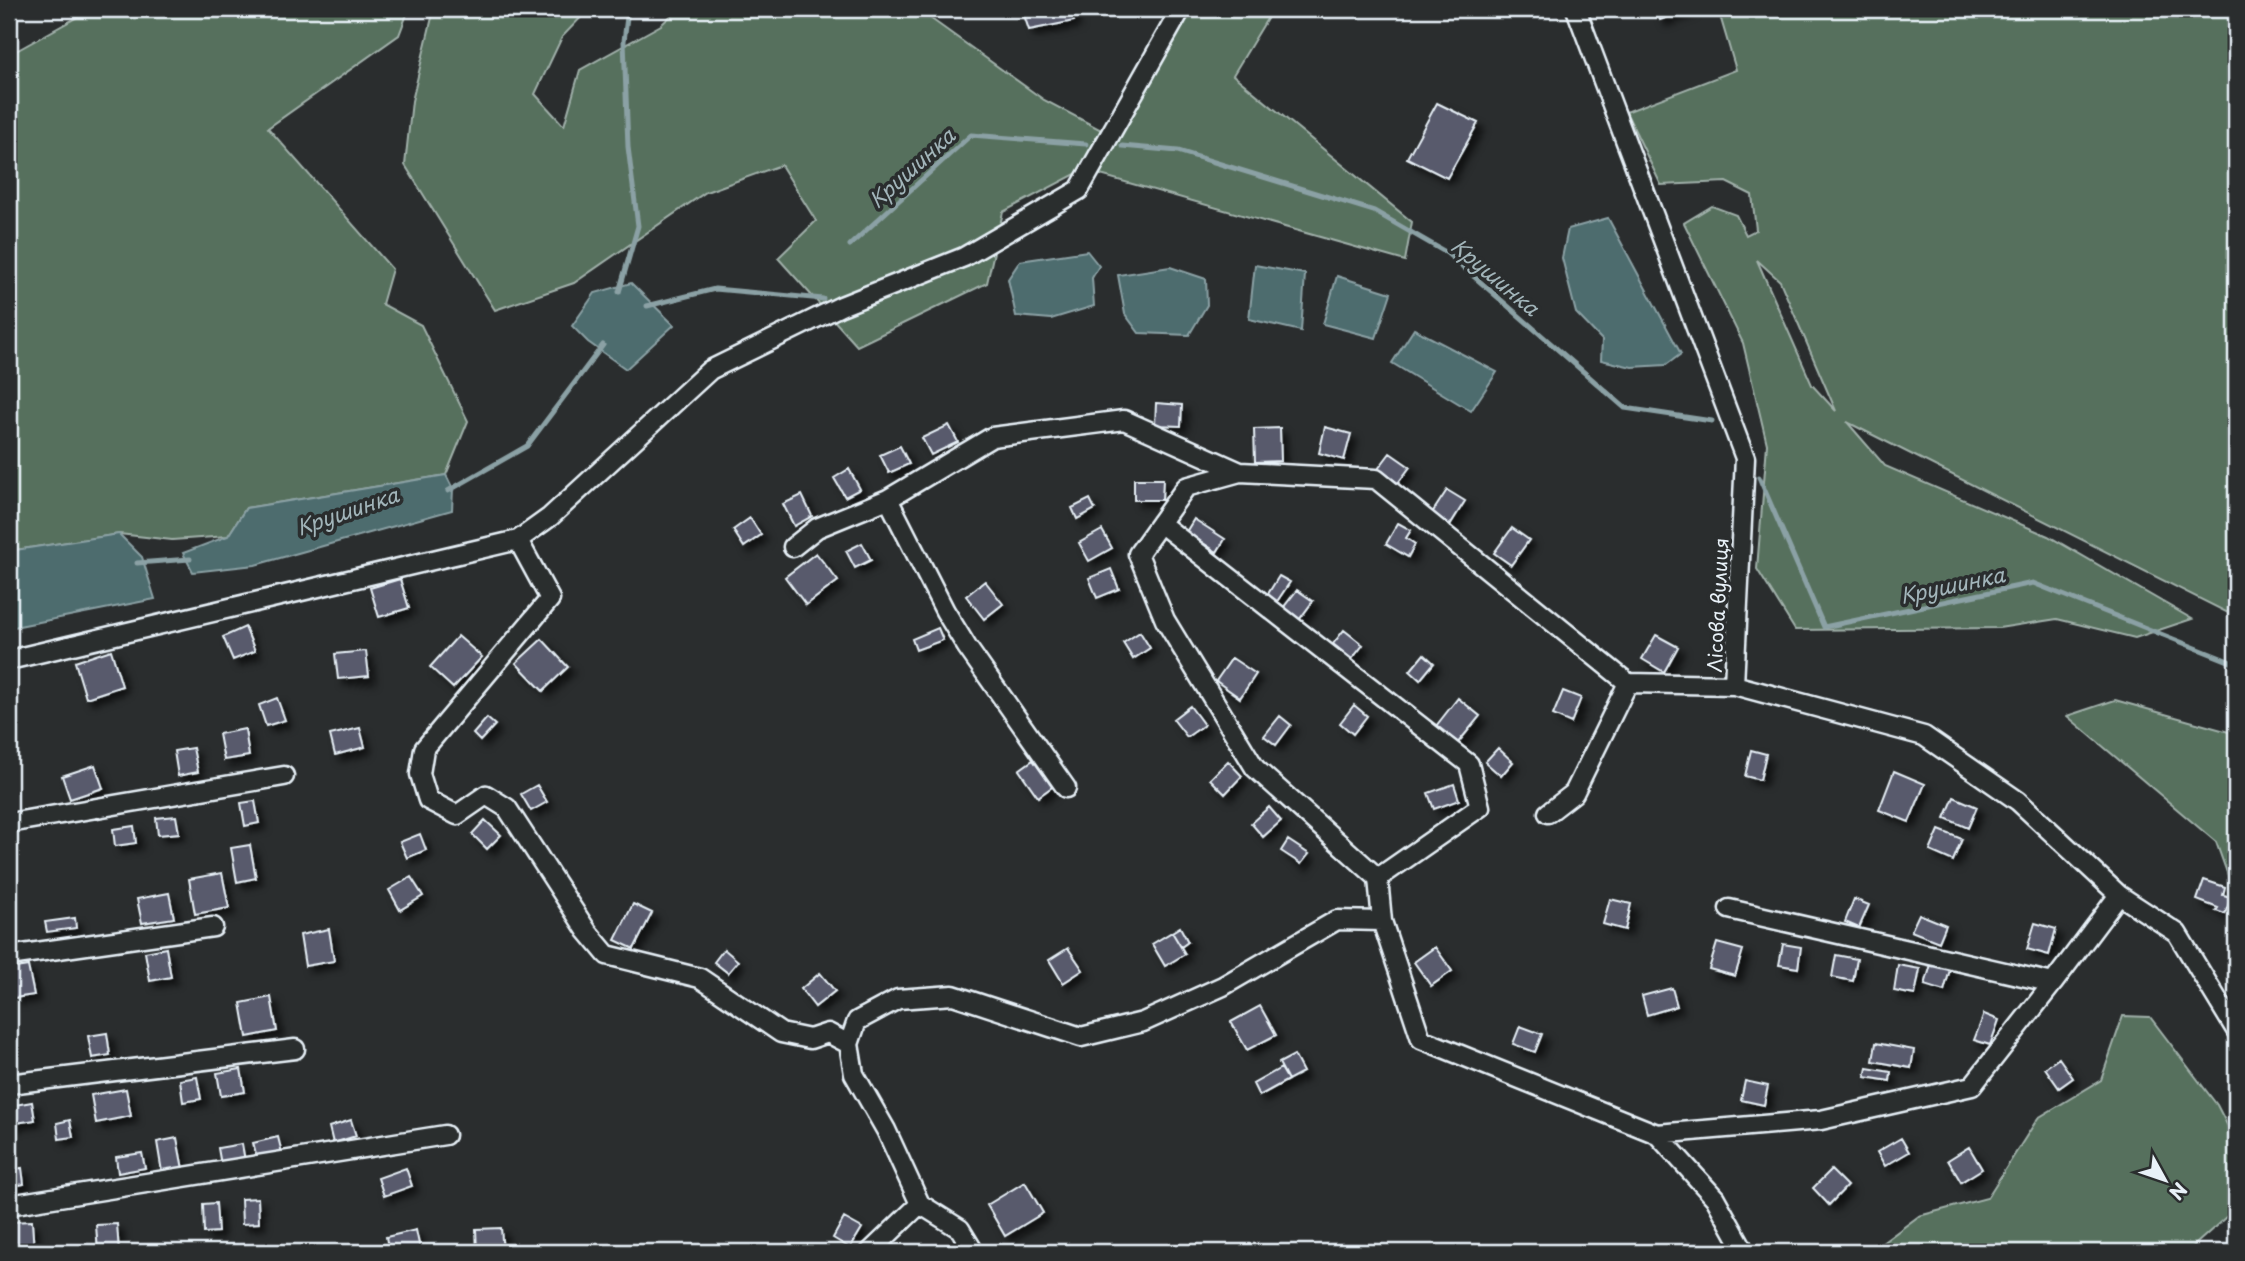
<svg xmlns="http://www.w3.org/2000/svg" width="2245" height="1261" font-family="'Playpen Sans',sans-serif">
<defs>
<filter id="shadow"><feDropShadow dx="6" dy="6" stdDeviation="3.5" flood-color="#0009"/></filter>
</defs>
<rect width="100%" height="100%" fill="#2a2d2e"/>
<filter id="ink" filterUnits="userSpaceOnUse"><feTurbulence type="fractalNoise" baseFrequency=".0143" numOctaves="2"/><feDisplacementMap in="SourceGraphic" scale="14" xChannelSelector="R" yChannelSelector="G"/><feConvolveMatrix kernelMatrix="1 2 1 2 8 2 1 2 1" color-interpolation-filters="sRGB"/></filter>
<g filter="url(#ink)">
<!-- green -->
<path fill="#57705d" stroke="#a0b0aa" stroke-width="2" fill-rule="evenodd" d="M 92,9 L 409,9 L 399,35 L 268,128 L 392,269 L 382,304 L 421,325 L 468,421 L 446,475 L 246,508 L 228,536 L 172,540 L 119,534 L 9,551 L 9,55 Z
M 434,9 L 589,9 L 562,37 L 535,94 L 564,126 L 580,70 L 661,25 L 678,9 L 927,9 L 930,18 L 1044,100 L 1103,131 L 1193,9 L 1273,9 L 1233,75 L 1412,222 L 1405,261 L 1083,170 L 1003,212 L 987,283 L 857,346 L 778,258 L 816,221 L 781,165 L 706,192 L 574,283 L 495,310 L 405,165 L 412,101 Z
M 1718,9 L 2236,9 L 2236,617 L 1847,422 L 1885,466 L 2048,536 L 2192,619 L 2135,638 L 2057,619 L 1999,628 L 1795,630 L 1757,569 L 1767,444 L 1743,343 L 1684,223 L 1712,206 L 1736,215 L 1746,235 L 1756,230 L 1752,195 L 1726,182 L 1661,185 L 1626,112 L 1736,70 ZM 1757,260 L 1780,281 L 1836,411 L 1812,385 Z
M 2115,700 L 2236,734 L 2236,898 L 2216,842 L 2067,716 Z
M 2123,1016 L 2150,1017 L 2217,1105 L 2236,1142 L 2236,1208 L 2187,1252 L 1870,1252 L 1919,1216 L 1987,1198 L 2038,1118 L 2101,1080 Z"/>
<!-- water -->
<path fill="#4d6c6e" stroke="#8ba1a5" stroke-width="2" d="M 1608,218 L 1681,354 L 1666,365 L 1632,367 L 1601,360 L 1602,340 L 1576,313 L 1562,258 L 1568,229 Z
M 1087,251 L 1099,266 L 1092,278 L 1094,306 L 1051,319 L 1016,316 L 1008,279 L 1020,261 Z
M 1255,265 L 1305,274 L 1301,331 L 1249,319 Z
M 1170,267 L 1206,279 L 1207,305 L 1189,335 L 1139,333 L 1125,314 L 1118,275 Z
M 1337,276 L 1391,293 L 1376,338 L 1323,324 Z
M 631,283 L 674,325 L 626,369 L 588,342 L 572,326 L 595,293 Z
M 1414,329 L 1497,372 L 1471,411 L 1392,363 Z
M 446,475 L 453,489 L 452,510 L 255,565 L 193,572 L 183,553 L 228,536 L 246,508 Z
M 119,534 L 142,557 L 155,599 L 9,628 L 9,551 Z"/>
<g fill="none" stroke-linecap="round" stroke-linejoin="round">
<!-- stream -->
<path stroke="#8ba1a5" stroke-width="5" d="M 1122,146 L 1178,151 L 1374,211 L 1447,253 L 1625,408 L 1712,421
M 850,245 L 971,135 L 1086,144
M 619,292 L 638,226 L 628,147 L 624,41 L 628,9
M 647,306 L 715,289 L 823,299
M 1759,477 L 1824,627 L 2033,583 L 2236,664
M 448,491 L 527,446 L 603,345
M 137,563 L 190,559"/>
</g>
<!-- building -->
<path fill="#595a6c" stroke="#e8f1f8" stroke-width="2" filter="url(#shadow)" d="M 1022,9 L 1072,9 L 1074,21 L 1029,30 Z
M 1655,9 L 1689,9 L 1660,20 Z
M 1437,103 L 1478,123 L 1447,178 L 1407,158 Z
M 1156,403 L 1182,405 L 1181,426 L 1155,425 Z
M 949,425 L 958,442 L 931,455 L 922,438 Z
M 1325,427 L 1351,434 L 1344,460 L 1319,453 Z
M 1280,428 L 1281,461 L 1255,462 L 1254,429 Z
M 900,446 L 909,464 L 889,473 L 880,455 Z
M 1390,453 L 1410,467 L 1398,483 L 1378,469 Z
M 849,469 L 860,489 L 845,497 L 834,478 Z
M 1134,479 L 1163,479 L 1162,500 L 1134,500 Z
M 1447,490 L 1465,501 L 1450,525 L 1432,513 Z
M 802,495 L 812,516 L 794,526 L 783,504 Z
M 1090,499 L 1095,509 L 1077,519 L 1072,508 Z
M 750,518 L 761,535 L 744,547 L 733,530 Z
M 1194,519 L 1225,539 L 1217,552 L 1186,532 Z
M 1398,523 L 1411,530 L 1406,538 L 1415,544 L 1408,557 L 1386,544 Z
M 1512,528 L 1529,540 L 1511,565 L 1494,553 Z
M 1102,530 L 1112,548 L 1089,561 L 1079,543 Z
M 862,543 L 871,560 L 855,568 L 846,551 Z
M 816,553 L 838,581 L 806,605 L 785,577 Z
M 1111,569 L 1119,589 L 1097,598 L 1089,578 Z
M 1279,576 L 1290,582 L 1276,603 L 1266,597 Z
M 400,579 L 409,608 L 379,617 L 370,588 Z
M 985,581 L 1003,604 L 984,619 L 966,596 Z
M 1297,590 L 1313,601 L 1299,620 L 1283,608 Z
M 245,627 L 255,651 L 233,660 L 223,637 Z
M 938,628 L 943,640 L 916,650 L 912,639 Z
M 1344,630 L 1363,645 L 1352,659 L 1333,644 Z
M 1140,632 L 1150,648 L 1133,659 L 1123,643 Z
M 1656,635 L 1678,647 L 1664,672 L 1642,659 Z
M 458,636 L 482,657 L 453,688 L 430,667 Z
M 542,639 L 568,667 L 543,691 L 516,663 Z
M 111,650 L 122,686 L 86,698 L 75,662 Z
M 366,651 L 369,676 L 338,679 L 335,654 Z
M 1424,654 L 1434,663 L 1420,680 L 1410,671 Z
M 1232,658 L 1256,674 L 1240,698 L 1216,681 Z
M 1563,691 L 1581,698 L 1571,723 L 1553,715 Z
M 277,698 L 285,720 L 266,726 L 259,705 Z
M 1458,698 L 1480,716 L 1457,744 L 1436,726 Z
M 1354,705 L 1367,716 L 1353,734 L 1340,723 Z
M 1190,706 L 1204,725 L 1187,737 L 1173,719 Z
M 1280,716 L 1291,725 L 1276,745 L 1264,736 Z
M 487,718 L 495,725 L 480,741 L 473,734 Z
M 360,728 L 365,747 L 335,755 L 330,735 Z
M 245,729 L 249,756 L 224,760 L 219,734 Z
M 193,748 L 198,772 L 178,776 L 174,751 Z
M 1498,748 L 1513,762 L 1501,776 L 1485,762 Z
M 1751,750 L 1766,754 L 1760,780 L 1745,776 Z
M 1033,760 L 1052,787 L 1038,797 L 1019,770 Z
M 1228,761 L 1242,776 L 1225,794 L 1210,779 Z
M 95,765 L 103,788 L 70,799 L 62,776 Z
M 1894,771 L 1925,784 L 1909,822 L 1879,810 Z
M 1454,784 L 1459,800 L 1434,809 L 1428,793 Z
M 537,785 L 547,802 L 531,811 L 521,794 Z
M 1954,797 L 1977,807 L 1968,828 L 1945,818 Z
M 255,801 L 259,823 L 245,826 L 241,803 Z
M 1269,807 L 1281,821 L 1263,837 L 1251,823 Z
M 176,816 L 179,833 L 158,835 L 156,818 Z
M 485,820 L 501,835 L 487,849 L 472,834 Z
M 134,826 L 136,843 L 115,846 L 113,829 Z
M 1939,830 L 1962,839 L 1953,861 L 1930,851 Z
M 420,834 L 426,850 L 407,858 L 400,842 Z
M 1288,840 L 1309,854 L 1301,864 L 1281,851 Z
M 250,845 L 256,878 L 237,882 L 231,848 Z
M 222,873 L 229,908 L 195,914 L 189,879 Z
M 411,877 L 423,896 L 400,910 L 389,890 Z
M 2204,880 L 2225,887 L 2223,895 L 2231,897 L 2225,914 L 2216,911 L 2218,908 L 2197,900 Z
M 169,893 L 174,918 L 142,923 L 137,899 Z
M 1610,899 L 1631,904 L 1625,930 L 1603,924 Z
M 1854,899 L 1869,905 L 1859,928 L 1845,922 Z
M 633,904 L 652,913 L 634,949 L 615,940 Z
M 1919,914 L 1946,925 L 1939,942 L 1911,931 Z
M 75,918 L 76,928 L 47,932 L 45,922 Z
M 2035,923 L 2056,929 L 2049,955 L 2027,949 Z
M 1180,927 L 1188,942 L 1181,947 L 1172,932 Z
M 329,929 L 334,961 L 305,966 L 300,935 Z
M 1172,932 L 1185,954 L 1165,966 L 1152,944 Z
M 1717,943 L 1743,950 L 1735,976 L 1709,969 Z
M 1783,944 L 1801,947 L 1798,968 L 1779,965 Z
M 1435,947 L 1452,971 L 1431,986 L 1414,962 Z
M 166,948 L 171,977 L 150,981 L 145,952 Z
M 1068,948 L 1083,970 L 1063,983 L 1049,960 Z
M 724,949 L 738,961 L 728,973 L 714,962 Z
M 1836,955 L 1857,959 L 1853,981 L 1832,977 Z
M 1932,961 L 1951,966 L 1944,991 L 1925,985 Z
M 1898,965 L 1920,969 L 1915,995 L 1894,991 Z
M 28,966 L 34,995 L 14,998 L 9,969 Z
M 820,973 L 835,991 L 815,1007 L 801,989 Z
M 1672,988 L 1677,1006 L 1647,1015 L 1642,996 Z
M 271,997 L 277,1031 L 247,1037 L 241,1003 Z
M 1260,1006 L 1276,1035 L 1247,1050 L 1231,1022 Z
M 1984,1014 L 1999,1020 L 1990,1045 L 1974,1040 Z
M 1520,1026 L 1542,1034 L 1535,1052 L 1513,1044 Z
M 107,1033 L 110,1055 L 92,1058 L 88,1036 Z
M 1876,1043 L 1914,1050 L 1911,1068 L 1873,1061 Z
M 1294,1055 L 1303,1072 L 1288,1080 L 1279,1063 Z
M 2059,1058 L 2073,1078 L 2059,1088 L 2045,1068 Z
M 1281,1068 L 1288,1080 L 1259,1096 L 1253,1084 Z
M 1867,1068 L 1891,1072 L 1890,1081 L 1865,1077 Z
M 241,1069 L 245,1092 L 221,1096 L 217,1073 Z
M 197,1077 L 201,1099 L 183,1102 L 180,1080 Z
M 1745,1081 L 1768,1086 L 1764,1105 L 1741,1100 Z
M 126,1089 L 131,1116 L 96,1123 L 91,1095 Z
M 32,1102 L 35,1120 L 10,1124 L 9,1106 Z
M 70,1120 L 73,1137 L 59,1139 L 57,1123 Z
M 351,1120 L 356,1136 L 333,1143 L 329,1127 Z
M 278,1137 L 282,1153 L 257,1159 L 253,1143 Z
M 177,1138 L 183,1169 L 162,1172 L 157,1142 Z
M 1901,1138 L 1909,1152 L 1885,1166 L 1877,1152 Z
M 242,1144 L 245,1161 L 221,1165 L 218,1148 Z
M 1969,1147 L 1982,1169 L 1961,1182 L 1948,1160 Z
M 142,1153 L 145,1168 L 118,1173 L 116,1157 Z
M 22,1168 L 24,1184 L 9,1187 L 9,1170 Z
M 406,1168 L 412,1186 L 384,1196 L 378,1178 Z
M 1831,1170 L 1847,1186 L 1829,1205 L 1813,1188 Z
M 1025,1182 L 1043,1213 L 1005,1236 L 987,1205 Z
M 258,1198 L 259,1223 L 242,1224 L 241,1199 Z
M 216,1203 L 218,1232 L 204,1233 L 203,1204 Z
M 844,1218 L 862,1228 L 850,1248 L 833,1238 Z
M 32,1221 L 34,1252 L 9,1252 L 9,1222 Z
M 117,1224 L 119,1252 L 98,1252 L 96,1225 Z
M 501,1228 L 503,1252 L 477,1252 L 476,1229 Z
M 416,1230 L 420,1249 L 405,1252 L 389,1252 L 386,1237 Z"/>
<g fill="none" stroke-linecap="round" stroke-linejoin="round">
<!-- street casing -->
<g stroke="#e8f1f8" stroke-width="23">
<path id="street" d="M 1576,9 L 1745,458 L 1734,685 L 1924,736 L 2018,801 L 2119,895 L 2177,933 L 2236,1030
M 1240,472 L 1186,487 L 1138,554 L 1165,620 L 1255,768 L 1378,878 L 1382,921 L 1421,1039 L 1657,1134 L 1821,1120 L 1972,1086 L 2053,983
M 888,499 L 945,611 L 967,647 L 1066,788
M 1160,523 L 1469,764 L 1480,807 L 1378,878
M 518,540 L 550,599 L 424,749 L 420,774 L 428,800 L 457,815 L 486,795 L 507,808 L 587,931 L 607,955 L 700,978 L 781,1033 L 810,1039 L 828,1033 L 849,1044
M 793,547 L 817,528 L 888,499 L 992,437 L 1124,420 L 1240,472 L 1376,479 L 1628,683 L 1734,685
M 9,660 L 518,540 L 550,517 L 710,370 L 841,306 L 964,257 L 1079,190 L 1181,9
M 1548,813 L 1574,793 L 1628,683
M 9,823 L 284,776
M 1729,909 L 2053,983 L 2119,895
M 9,956 L 213,927
M 9,1084 L 295,1049
M 1657,1134 L 1715,1198 L 1745,1252
M 9,1205 L 445,1135
M 870,1252 L 920,1204
M 974,1252 L 960,1229 L 920,1204 L 886,1130 L 854,1074 L 849,1044 L 857,1021 L 898,999 L 953,995 L 1081,1037 L 1143,1022 L 1223,986 L 1337,920 L 1382,921"/>
</g>
<!-- street -->
<use href="#street" stroke="#2a2d2e" stroke-width="18"/>
</g>
</g>
<g text-anchor="middle" dominant-baseline="central" stroke-width="7" stroke-linejoin="round" paint-order="stroke">
<!-- street labels -->
<g font-size="19" fill="#e8f1f8" stroke="#2a2d2e">
<text transform="translate(1717 605) rotate(-87)">Лісова вулиця</text>
</g>
<!-- water labels -->
<g font-size="21" font-style="italic" fill="#a2b5ba" stroke="#2a2d2e">
<text transform="translate(911 167) rotate(-42)">Крушинка</text>
<text transform="translate(1496 276) rotate(40)">Крушинка</text>
<text transform="translate(347 510) rotate(-19)">Крушинка</text>
<text transform="translate(1952 584) rotate(-12)">Крушинка</text>
</g>
</g>
<!-- margin -->
<rect width="2245" height="1261" fill="none" stroke="#2a2d2e" stroke-width="35"/>
<rect x="18" y="18" width="2210" height="1226" fill="none" stroke="#e8f1f8" stroke-width="2.5" filter="url(#ink)"/>
<!-- north arrow -->
<g transform="translate(2165 1180) rotate(130)" stroke="#2a2d2e" stroke-width="5" paint-order="stroke">
<path d="M0-5L12 26L0 18L-12 26Z" fill="#e8f1f8"/>
<text y="-10" font-size="19" font-weight="bold" text-anchor="middle" fill="#e8f1f8">N</text>
</g>
</svg>
